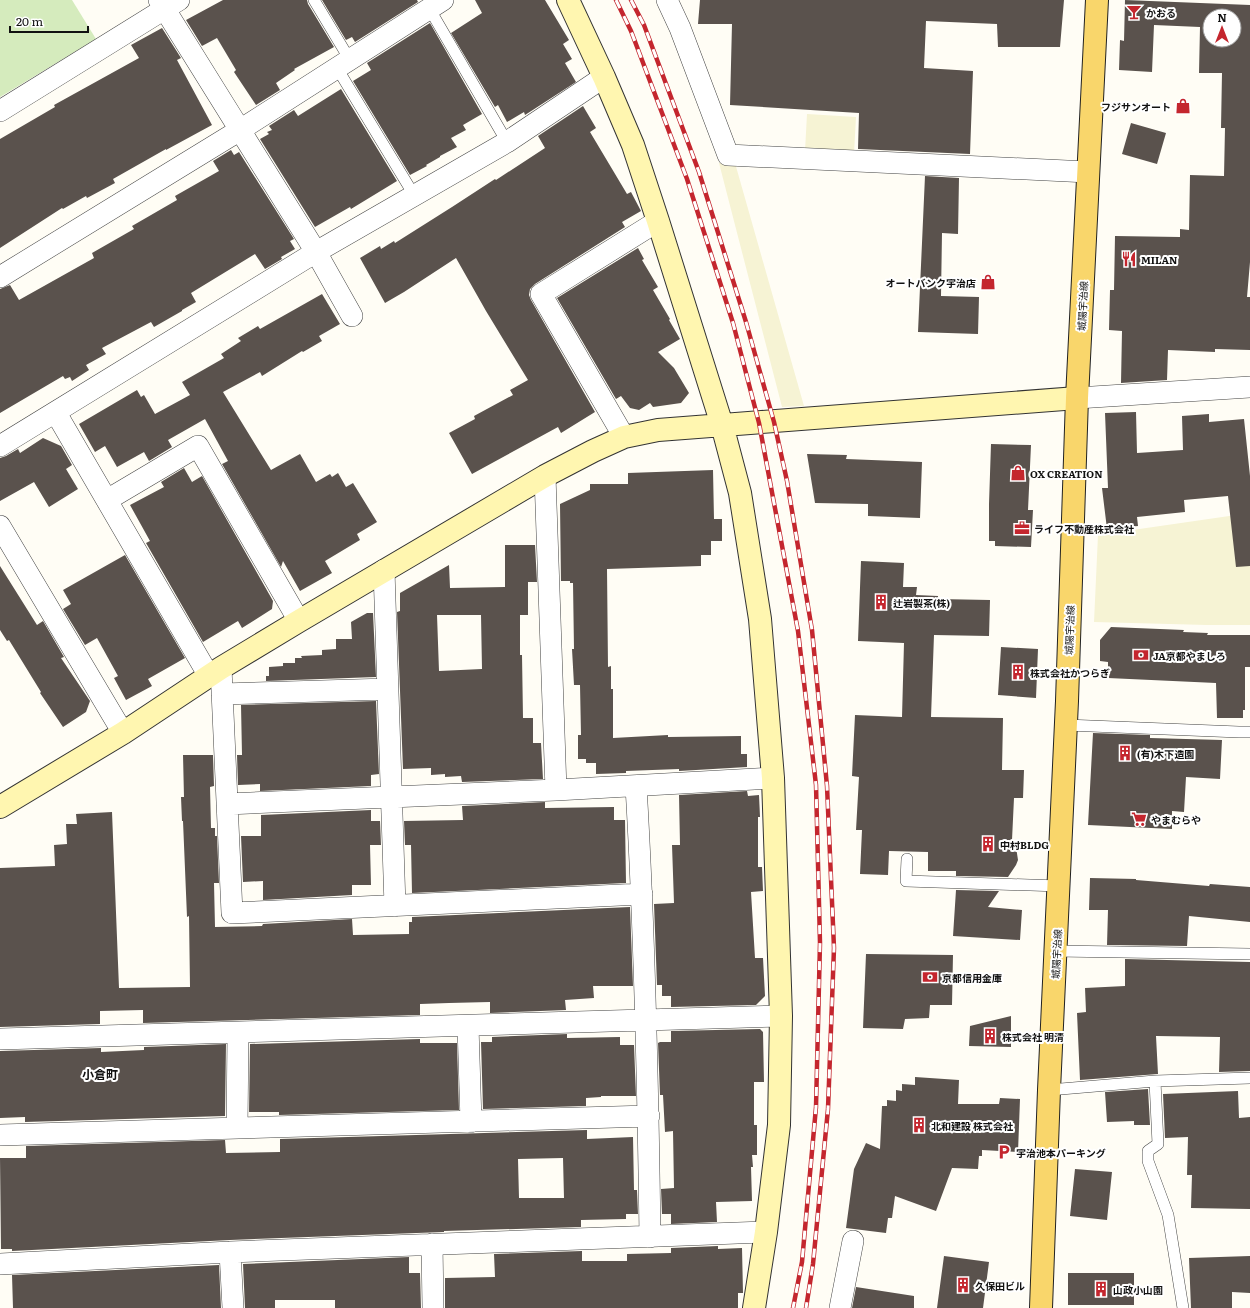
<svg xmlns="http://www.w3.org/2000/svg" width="1250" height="1308" font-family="Literata,'Noto Sans JP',serif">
<rect width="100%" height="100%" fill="#fffdf5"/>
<!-- farmland -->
<path fill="#f6f3d4" d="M 807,114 L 856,117 L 854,154 L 805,151 Z
M 719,163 L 735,163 L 804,406 L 782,407 Z
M 1250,513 L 1250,625 L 1207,625 L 1094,622 L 1098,535 Z"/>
<!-- green -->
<path fill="#d5ebbd" d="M 0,0 L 72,0 L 96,39 L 0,97 Z"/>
<!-- building -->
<path fill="#5a524d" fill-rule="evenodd" d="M 223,0 L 307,0 L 308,4 L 334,47 L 294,69 L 295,70 L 276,83 L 280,90 L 256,105 L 234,72 L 236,70 L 217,38 L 202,46 L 186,20 Z
M 322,0 L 417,0 L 418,2 L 355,42 L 352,37 L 346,40 Z
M 475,0 L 545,0 L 569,40 L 563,44 L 572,59 L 565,63 L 576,82 L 525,115 L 524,112 L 507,122 L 498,105 L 495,107 L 451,33 L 482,13 Z
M 700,0 L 1064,0 L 1060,47 L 998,47 L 997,24 L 926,21 L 924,68 L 973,71 L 970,154 L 858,149 L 859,113 L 730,105 L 732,24 L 698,24 Z
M 1125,0 L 1250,5 L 1250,262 L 1247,297 L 1250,297 L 1250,350 L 1215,349 L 1215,352 L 1168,350 L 1167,380 L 1121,383 L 1122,331 L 1109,330 L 1110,290 L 1114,290 L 1115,236 L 1180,237 L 1180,229 L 1189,230 L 1190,175 L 1224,176 L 1225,128 L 1221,128 L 1222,73 L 1199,73 L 1200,27 L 1154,25 L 1152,72 L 1119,70 L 1120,40 L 1124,41 ZM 1210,16 L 1234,16 L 1234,40 L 1210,40 Z
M 430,23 L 482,114 L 463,125 L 466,130 L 451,138 L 457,147 L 440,156 L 440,157 L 426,165 L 427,166 L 410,175 L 353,81 L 371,70 L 367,63 Z
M 162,28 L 181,58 L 177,60 L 212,125 L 166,150 L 166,149 L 113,179 L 115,183 L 87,198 L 86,196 L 63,209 L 62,208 L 0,248 L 0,139 L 55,107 L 54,105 L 139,58 L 131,45 Z
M 341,89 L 397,181 L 351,209 L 350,207 L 315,227 L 260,139 L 269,134 L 267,132 L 272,130 L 269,126 L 294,110 L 298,116 Z
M 583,106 L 596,128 L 590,132 L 627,194 L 631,192 L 641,211 L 622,222 L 625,227 L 535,284 L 530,289 L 529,295 L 531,300 L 595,412 L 561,433 L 558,427 L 472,474 L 449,433 L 475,419 L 474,416 L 513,395 L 510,390 L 528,380 L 486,311 L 456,258 L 404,292 L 385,303 L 360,258 L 380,246 L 381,249 L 394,241 L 395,243 L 452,207 L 495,179 L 496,180 L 545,148 L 538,136 Z
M 1131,123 L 1166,133 L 1157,164 L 1122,154 Z
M 231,150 L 234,155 L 239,152 L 294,239 L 290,241 L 295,249 L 281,257 L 282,259 L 265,269 L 255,254 L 191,293 L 196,302 L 182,310 L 182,311 L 154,327 L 151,322 L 102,348 L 106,354 L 86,365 L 89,370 L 72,381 L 70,377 L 65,379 L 63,376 L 0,413 L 0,289 L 10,285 L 19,300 L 94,258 L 92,253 L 134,229 L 132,226 L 177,200 L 175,196 L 219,171 L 213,161 Z
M 925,176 L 959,178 L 958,234 L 942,233 L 941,296 L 979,297 L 978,334 L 918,332 Z
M 638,248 L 644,259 L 642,260 L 658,287 L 653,290 L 670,319 L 669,320 L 680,339 L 658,352 L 674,368 L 689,393 L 681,403 L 653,407 L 650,403 L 639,410 L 630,408 L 621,396 L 616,399 L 557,298 Z
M 322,294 L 340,324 L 319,336 L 322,341 L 303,352 L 302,351 L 262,376 L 260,372 L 223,392 L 271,470 L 300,454 L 316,482 L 330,474 L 332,477 L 338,473 L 346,487 L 353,483 L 377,522 L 357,534 L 360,540 L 325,561 L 332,573 L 300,591 L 283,561 L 281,567 L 222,464 L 228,461 L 205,419 L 168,440 L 172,447 L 149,461 L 144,452 L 117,467 L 105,446 L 95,452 L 79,424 L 137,390 L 141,397 L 144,395 L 155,414 L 190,395 L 182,382 L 224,358 L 221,354 L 241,341 L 238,338 L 258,326 L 260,329 Z
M 1136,412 L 1137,453 L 1183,450 L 1182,416 L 1209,414 L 1209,422 L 1244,419 L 1250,476 L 1250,566 L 1236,567 L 1228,496 L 1184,500 L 1185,512 L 1137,517 L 1138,526 L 1107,529 L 1102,488 L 1108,488 L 1105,413 Z
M 43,438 L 61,446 L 72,465 L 66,469 L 78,489 L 49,507 L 34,482 L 0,501 L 0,458 L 6,456 L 18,449 L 20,453 Z
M 991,444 L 1031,445 L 1028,510 L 1033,510 L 1031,547 L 995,546 L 995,541 L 989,541 L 989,504 Z
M 807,454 L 847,455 L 846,459 L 922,462 L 920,518 L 868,516 L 868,504 L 815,503 Z
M 184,468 L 192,482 L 202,476 L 273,601 L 272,609 L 242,628 L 238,621 L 203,642 L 146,543 L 150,541 L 130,505 L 164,487 L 161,482 Z
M 713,470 L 714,519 L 722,519 L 722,541 L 711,541 L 711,555 L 701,555 L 701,566 L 607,569 L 608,667 L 611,666 L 611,689 L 613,689 L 613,738 L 668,735 L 668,737 L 741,736 L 741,754 L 747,754 L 747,767 L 679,771 L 679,769 L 626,771 L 626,773 L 596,774 L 596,763 L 586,763 L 586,759 L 578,759 L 578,735 L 581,735 L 580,685 L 574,685 L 572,649 L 574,649 L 573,583 L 570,583 L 570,581 L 561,581 L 560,504 L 590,490 L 590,484 L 628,484 L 628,473 Z
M 505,545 L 535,545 L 537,582 L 528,582 L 528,615 L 520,615 L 520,655 L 522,655 L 523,718 L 533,718 L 533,743 L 541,743 L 543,779 L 462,782 L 461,776 L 445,777 L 445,774 L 431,775 L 431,768 L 403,769 L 397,612 L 400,611 L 400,593 L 449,565 L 450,588 L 505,587 ZM 437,615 L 481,615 L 482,669 L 439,671 Z
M 125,555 L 185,658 L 148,679 L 152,686 L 126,700 L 114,678 L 118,676 L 97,638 L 85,645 L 63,609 L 71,604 L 63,590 Z
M 861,561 L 904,563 L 903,587 L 917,587 L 916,595 L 938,596 L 938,599 L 990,600 L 989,636 L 934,635 L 931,717 L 1003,718 L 1002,770 L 1024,770 L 1023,798 L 1014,798 L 1012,840 L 1016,847 L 1018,860 L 1016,865 L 1008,877 L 956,876 L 956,871 L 928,871 L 928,852 L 889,851 L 888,875 L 860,874 L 862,830 L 856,830 L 859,777 L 852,776 L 855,715 L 902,717 L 904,643 L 858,641 Z
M 0,566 L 37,625 L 43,621 L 64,657 L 61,658 L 90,701 L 86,712 L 63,727 L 40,693 L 41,692 L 9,640 L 7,641 L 0,630 Z
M 367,613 L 373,613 L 376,677 L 266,681 L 266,676 L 269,676 L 269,667 L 283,666 L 283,663 L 295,663 L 295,658 L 302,658 L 301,656 L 322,655 L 322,650 L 336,649 L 336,639 L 352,639 L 351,622 Z
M 1111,627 L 1184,630 L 1183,632 L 1208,633 L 1207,635 L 1250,635 L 1250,667 L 1245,667 L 1245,710 L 1243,710 L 1243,718 L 1217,718 L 1216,683 L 1108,678 L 1108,662 L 1100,661 L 1100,640 Z
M 1001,647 L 1038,649 L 1036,698 L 998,695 Z
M 376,701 L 379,774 L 371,775 L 371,786 L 260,791 L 260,784 L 238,785 L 237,755 L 242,755 L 241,705 Z
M 1093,733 L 1150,735 L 1150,738 L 1222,740 L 1220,779 L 1186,777 L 1184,812 L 1172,811 L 1172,829 L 1088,825 Z
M 183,755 L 213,755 L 214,786 L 210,787 L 211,828 L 215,828 L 215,836 L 217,836 L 219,883 L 214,883 L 215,927 L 262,926 L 263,924 L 352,919 L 353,935 L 409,934 L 409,922 L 412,922 L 412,917 L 630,907 L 633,986 L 593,986 L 594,998 L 565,1000 L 566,1010 L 490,1013 L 490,1002 L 449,1003 L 420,1004 L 420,1015 L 143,1023 L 143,1010 L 100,1011 L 100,1024 L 0,1027 L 0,868 L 55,866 L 54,845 L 67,844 L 66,824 L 77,824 L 76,814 L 112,812 L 119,988 L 190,987 L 189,916 L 187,917 L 183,821 L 182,821 L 181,797 L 184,797 Z
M 747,791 L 748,796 L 759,795 L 760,817 L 758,817 L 758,867 L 762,867 L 763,891 L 751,892 L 755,958 L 763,958 L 765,996 L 756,1005 L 671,1007 L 671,996 L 662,996 L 662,985 L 657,985 L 654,904 L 674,903 L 672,845 L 680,845 L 679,795 Z
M 545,802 L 545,808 L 614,807 L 614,820 L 625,820 L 626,883 L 412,893 L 411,845 L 405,845 L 404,821 L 463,820 L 462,806 Z
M 371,810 L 371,821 L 380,821 L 381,845 L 370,845 L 371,885 L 352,885 L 352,895 L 263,900 L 263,881 L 243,882 L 241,836 L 261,836 L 261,815 Z
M 1090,878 L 1136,879 L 1136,880 L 1209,886 L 1210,884 L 1250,887 L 1250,922 L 1189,916 L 1187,946 L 1107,945 L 1108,910 L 1089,910 Z
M 956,890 L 999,891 L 988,907 L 1022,910 L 1020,940 L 953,936 Z
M 866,954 L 953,955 L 952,1005 L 930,1005 L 929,1018 L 905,1019 L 903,1029 L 863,1028 Z
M 1125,959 L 1250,962 L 1250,1071 L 1219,1072 L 1220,1037 L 1156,1036 L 1158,1074 L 1080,1080 L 1077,1013 L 1086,1012 L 1085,988 L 1125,986 Z
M 1011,1016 L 1011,1047 L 969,1046 L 970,1026 Z
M 760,1029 L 763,1032 L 764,1082 L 754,1082 L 754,1125 L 757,1125 L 757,1155 L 752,1155 L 753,1167 L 751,1167 L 752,1201 L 716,1202 L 717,1222 L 671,1224 L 671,1214 L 662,1214 L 661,1189 L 674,1188 L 673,1131 L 665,1132 L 663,1095 L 660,1095 L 658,1043 L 660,1042 L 671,1042 L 671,1031 Z
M 567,1034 L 567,1038 L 620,1037 L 620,1045 L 634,1045 L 636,1096 L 601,1096 L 601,1097 L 586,1098 L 586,1106 L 483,1109 L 481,1042 L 492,1042 L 492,1037 Z
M 420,1039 L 420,1043 L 457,1043 L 459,1110 L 279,1115 L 279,1112 L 249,1112 L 250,1044 Z
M 226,1044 L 225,1116 L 25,1122 L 25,1117 L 0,1118 L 0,1051 L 101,1048 L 101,1052 L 144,1050 L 144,1047 Z
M 915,1077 L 959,1080 L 958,1104 L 999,1104 L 1000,1098 L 1020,1099 L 1018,1152 L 982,1150 L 982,1156 L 979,1156 L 978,1169 L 952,1168 L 936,1211 L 895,1196 L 892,1218 L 888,1218 L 886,1233 L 846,1228 L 854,1169 L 866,1143 L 880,1149 L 882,1106 L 887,1106 L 887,1100 L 896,1101 L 896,1090 L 902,1091 L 902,1084 L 915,1085 Z
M 1148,1089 L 1150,1125 L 1134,1125 L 1134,1121 L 1107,1122 L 1105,1092 Z
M 1238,1091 L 1239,1118 L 1250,1117 L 1250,1209 L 1191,1208 L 1192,1175 L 1187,1175 L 1188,1137 L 1165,1138 L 1163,1094 Z
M 587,1130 L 587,1139 L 633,1137 L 634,1190 L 637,1190 L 638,1214 L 626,1214 L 626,1219 L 581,1220 L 581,1227 L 444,1231 L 444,1232 L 230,1240 L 12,1251 L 12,1249 L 1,1249 L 0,1158 L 26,1158 L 26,1146 L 225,1140 L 226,1153 L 280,1152 L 280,1139 ZM 563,1158 L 564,1198 L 519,1198 L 518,1159 Z
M 1075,1169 L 1112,1172 L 1107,1220 L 1070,1216 Z
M 718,1246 L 718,1249 L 742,1248 L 743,1293 L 738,1293 L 738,1308 L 445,1308 L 445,1278 L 495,1277 L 494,1254 L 582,1251 L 582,1261 L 627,1261 L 627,1254 L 671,1253 L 671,1248 Z
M 944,1256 L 989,1262 L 983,1308 L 937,1308 Z
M 1250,1256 L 1250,1293 L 1232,1292 L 1232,1308 L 1191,1308 L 1189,1258 Z
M 409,1257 L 409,1273 L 420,1273 L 421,1308 L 335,1308 L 335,1300 L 275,1300 L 275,1308 L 245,1308 L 243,1264 Z
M 219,1265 L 221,1308 L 13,1308 L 12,1275 Z
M 1068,1273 L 1134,1273 L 1134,1305 L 1068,1305 Z
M 856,1287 L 914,1296 L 914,1308 L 852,1308 Z"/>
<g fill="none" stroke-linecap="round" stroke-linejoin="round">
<!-- lane casing -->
<g stroke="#444" stroke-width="12">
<path id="lane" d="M 314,0 L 350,60
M 429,8 L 507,142
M 337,68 L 414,195
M 1066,725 L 1239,732 L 1250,732
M 907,859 L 906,881 L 1059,886
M 1056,951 L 1250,954
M 1155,1081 L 1250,1078
M 1049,1090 L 1155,1081 L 1158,1144 L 1148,1151 L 1148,1161 L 1168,1215 L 1183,1308"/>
</g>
<!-- street casing -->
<g stroke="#444" stroke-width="22">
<path id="street" d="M 159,0 L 316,252 L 352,316
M 667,0 L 680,28 L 728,155 L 1088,172
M 0,111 L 179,0
M 0,277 L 240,130 L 443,0
M 1077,398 L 1250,387
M 56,413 L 209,676
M 624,437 L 541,294 L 658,221
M 0,446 L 316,252 L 507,142 L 604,77
M 545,476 L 556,790
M 107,500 L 198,446 L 299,621
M 0,526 L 123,733
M 384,570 L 395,906
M 221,668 L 232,913 L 642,894
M 222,694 L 388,689
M 636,786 C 645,936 648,1087 650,1237
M 227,804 L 556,790 L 773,778
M 468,1026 L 471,1122
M 0,1039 L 781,1016
M 237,1128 L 238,1033
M 0,1135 L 649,1116
M 432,1244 L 433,1308
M 230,1252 L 233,1308
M 0,1264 L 230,1252 L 766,1232
M 840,1308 L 853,1241"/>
</g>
<!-- secondary casing -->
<g stroke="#333" stroke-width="24">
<path id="secondary" d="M 568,0 L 604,77 L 633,145 L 658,221 L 722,425 L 740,493 L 760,619 L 773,778 L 781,1016 L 779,1125 L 766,1232 L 754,1308
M 0,807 L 123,733 L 221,668 L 299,621 L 545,476 L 593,451 L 624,437 L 658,430 L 1077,398"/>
</g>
<!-- primary casing -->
<g stroke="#222" stroke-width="24">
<path id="primary" d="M 1041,1308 L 1049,1090 L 1067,701 L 1077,398 L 1097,0"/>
</g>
<!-- lane -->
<use href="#lane" stroke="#fff" stroke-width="11"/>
<!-- street -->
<use href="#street" stroke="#fff" stroke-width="21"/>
<!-- secondary -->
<use href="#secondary" stroke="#fff6b0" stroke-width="22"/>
<!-- primary -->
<use href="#primary" stroke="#f9d66b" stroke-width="22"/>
<!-- rail casing -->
<g stroke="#c4262e" stroke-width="4.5">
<path id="rail" d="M 616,0 L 631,31 L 687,179 L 733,323 L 759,423 L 798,631 L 816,785 L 820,943 L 816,1107 L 802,1262 L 793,1308
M 631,0 L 644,25 L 699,172 L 746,322 L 774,422 L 787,481 L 812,630 L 827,786 L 834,948 L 828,1109 L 813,1264 L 806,1308"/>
</g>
<!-- rail -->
<use href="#rail" stroke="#fff" stroke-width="3" stroke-dasharray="9" stroke-linecap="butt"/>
</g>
<!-- icons -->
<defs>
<g id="bar-bare" transform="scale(1.2)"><path d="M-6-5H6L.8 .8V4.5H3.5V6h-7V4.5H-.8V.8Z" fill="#c4262e" stroke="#fff" stroke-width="2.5" paint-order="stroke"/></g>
<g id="shop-bare" transform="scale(1.2)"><path d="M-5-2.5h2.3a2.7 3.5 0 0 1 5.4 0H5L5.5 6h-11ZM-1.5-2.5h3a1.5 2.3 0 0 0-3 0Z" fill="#c4262e" stroke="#fff" stroke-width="2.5" paint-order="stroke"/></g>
<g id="restaurant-bare" transform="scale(1.2)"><path d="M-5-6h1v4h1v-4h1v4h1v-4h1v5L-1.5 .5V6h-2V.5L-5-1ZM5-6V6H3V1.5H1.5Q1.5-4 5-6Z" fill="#c4262e" stroke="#fff" stroke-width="2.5" paint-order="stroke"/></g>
<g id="office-bare" transform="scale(1.2)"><path d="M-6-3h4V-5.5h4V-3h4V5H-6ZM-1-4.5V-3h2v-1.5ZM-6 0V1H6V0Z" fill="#c4262e" stroke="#fff" stroke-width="2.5" paint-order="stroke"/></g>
<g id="building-bare" transform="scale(1.2)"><path d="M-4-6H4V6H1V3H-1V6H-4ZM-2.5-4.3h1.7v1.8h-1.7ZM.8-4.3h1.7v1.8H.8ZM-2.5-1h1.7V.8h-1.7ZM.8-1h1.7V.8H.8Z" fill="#c4262e" stroke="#fff" stroke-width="2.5" paint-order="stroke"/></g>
<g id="bank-bare" transform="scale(1.2)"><path d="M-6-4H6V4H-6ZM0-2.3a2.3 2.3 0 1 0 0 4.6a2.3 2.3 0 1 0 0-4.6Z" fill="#c4262e" stroke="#fff" stroke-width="2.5" paint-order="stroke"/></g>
<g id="supermarket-bare" transform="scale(1.2)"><path d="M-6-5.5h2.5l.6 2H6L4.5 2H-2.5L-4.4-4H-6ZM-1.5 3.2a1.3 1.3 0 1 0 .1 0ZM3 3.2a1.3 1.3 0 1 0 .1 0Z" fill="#c4262e" stroke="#fff" stroke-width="2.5" paint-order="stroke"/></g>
<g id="parking-bare" transform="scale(1.2)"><path d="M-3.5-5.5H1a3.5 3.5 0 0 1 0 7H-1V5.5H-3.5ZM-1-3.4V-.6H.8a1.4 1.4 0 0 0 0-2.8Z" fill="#c4262e" stroke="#fff" stroke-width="2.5" paint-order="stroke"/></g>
</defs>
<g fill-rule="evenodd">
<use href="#bar-bare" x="1134" y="12"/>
<use href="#shop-bare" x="1183" y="106"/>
<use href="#restaurant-bare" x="1129" y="259"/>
<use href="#shop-bare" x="988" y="282"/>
<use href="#shop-bare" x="1018" y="473"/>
<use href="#office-bare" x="1022" y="528"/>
<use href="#building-bare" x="881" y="602"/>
<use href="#bank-bare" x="1141" y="655"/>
<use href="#building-bare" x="1018" y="672"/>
<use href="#building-bare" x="1125" y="753"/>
<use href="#supermarket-bare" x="1139" y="819"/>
<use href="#building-bare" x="988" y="844"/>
<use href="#bank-bare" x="930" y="977"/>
<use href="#building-bare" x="990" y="1036"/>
<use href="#building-bare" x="919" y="1125"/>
<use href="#parking-bare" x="1004" y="1152"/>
<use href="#building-bare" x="963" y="1285"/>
<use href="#building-bare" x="1101" y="1289"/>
</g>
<g text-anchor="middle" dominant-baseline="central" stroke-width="4" stroke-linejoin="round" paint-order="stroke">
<!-- poi labels -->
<g font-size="10" font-weight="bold" fill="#111" stroke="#fff" text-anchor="start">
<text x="1146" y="12">かおる</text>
<text x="1171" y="106" text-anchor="end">フジサンオート</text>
<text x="1141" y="259">MILAN</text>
<text x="976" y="282" text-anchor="end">オートバンク宇治店</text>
<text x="1030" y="473">OX CREATION</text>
<text x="1034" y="528">ライフ不動産株式会社</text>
<text x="893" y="602">辻岩製茶(株)</text>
<text x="1153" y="655">JA京都やましろ</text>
<text x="1030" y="672">株式会社かつらぎ</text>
<text x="1137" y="753">(有)木下造園</text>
<text x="1151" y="819">やまむらや</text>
<text x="1000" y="844">中村BLDG</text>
<text x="942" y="977">京都信用金庫</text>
<text x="1002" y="1036">株式会社 明清</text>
<text x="931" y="1125">北和建設 株式会社</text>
<text x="1016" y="1152">宇治池本パーキング</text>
<text x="975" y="1285">久保田ビル</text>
<text x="1113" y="1289">山政小山園</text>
</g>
<!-- street labels -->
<g font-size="10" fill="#111" stroke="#fff">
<text transform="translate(1082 306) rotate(-87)">城陽宇治線</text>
<text transform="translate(1069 630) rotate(-88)">城陽宇治線</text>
<text transform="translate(1056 954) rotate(-87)">城陽宇治線</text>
</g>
<!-- quarter labels -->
<g font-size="12" font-weight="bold" fill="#111" stroke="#fff">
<text x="100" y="1074">小倉町</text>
</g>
</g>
<!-- north arrow -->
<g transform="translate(1222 28)"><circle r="19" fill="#ffffff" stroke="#a0a0a0"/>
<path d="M0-3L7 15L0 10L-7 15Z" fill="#c4262e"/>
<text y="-6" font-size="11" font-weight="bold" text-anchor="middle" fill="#111111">N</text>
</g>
<!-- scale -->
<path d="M10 26v6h78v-6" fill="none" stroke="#111111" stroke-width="2"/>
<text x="16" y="26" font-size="12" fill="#111111" stroke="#ffffff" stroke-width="3" paint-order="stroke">20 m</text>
</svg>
